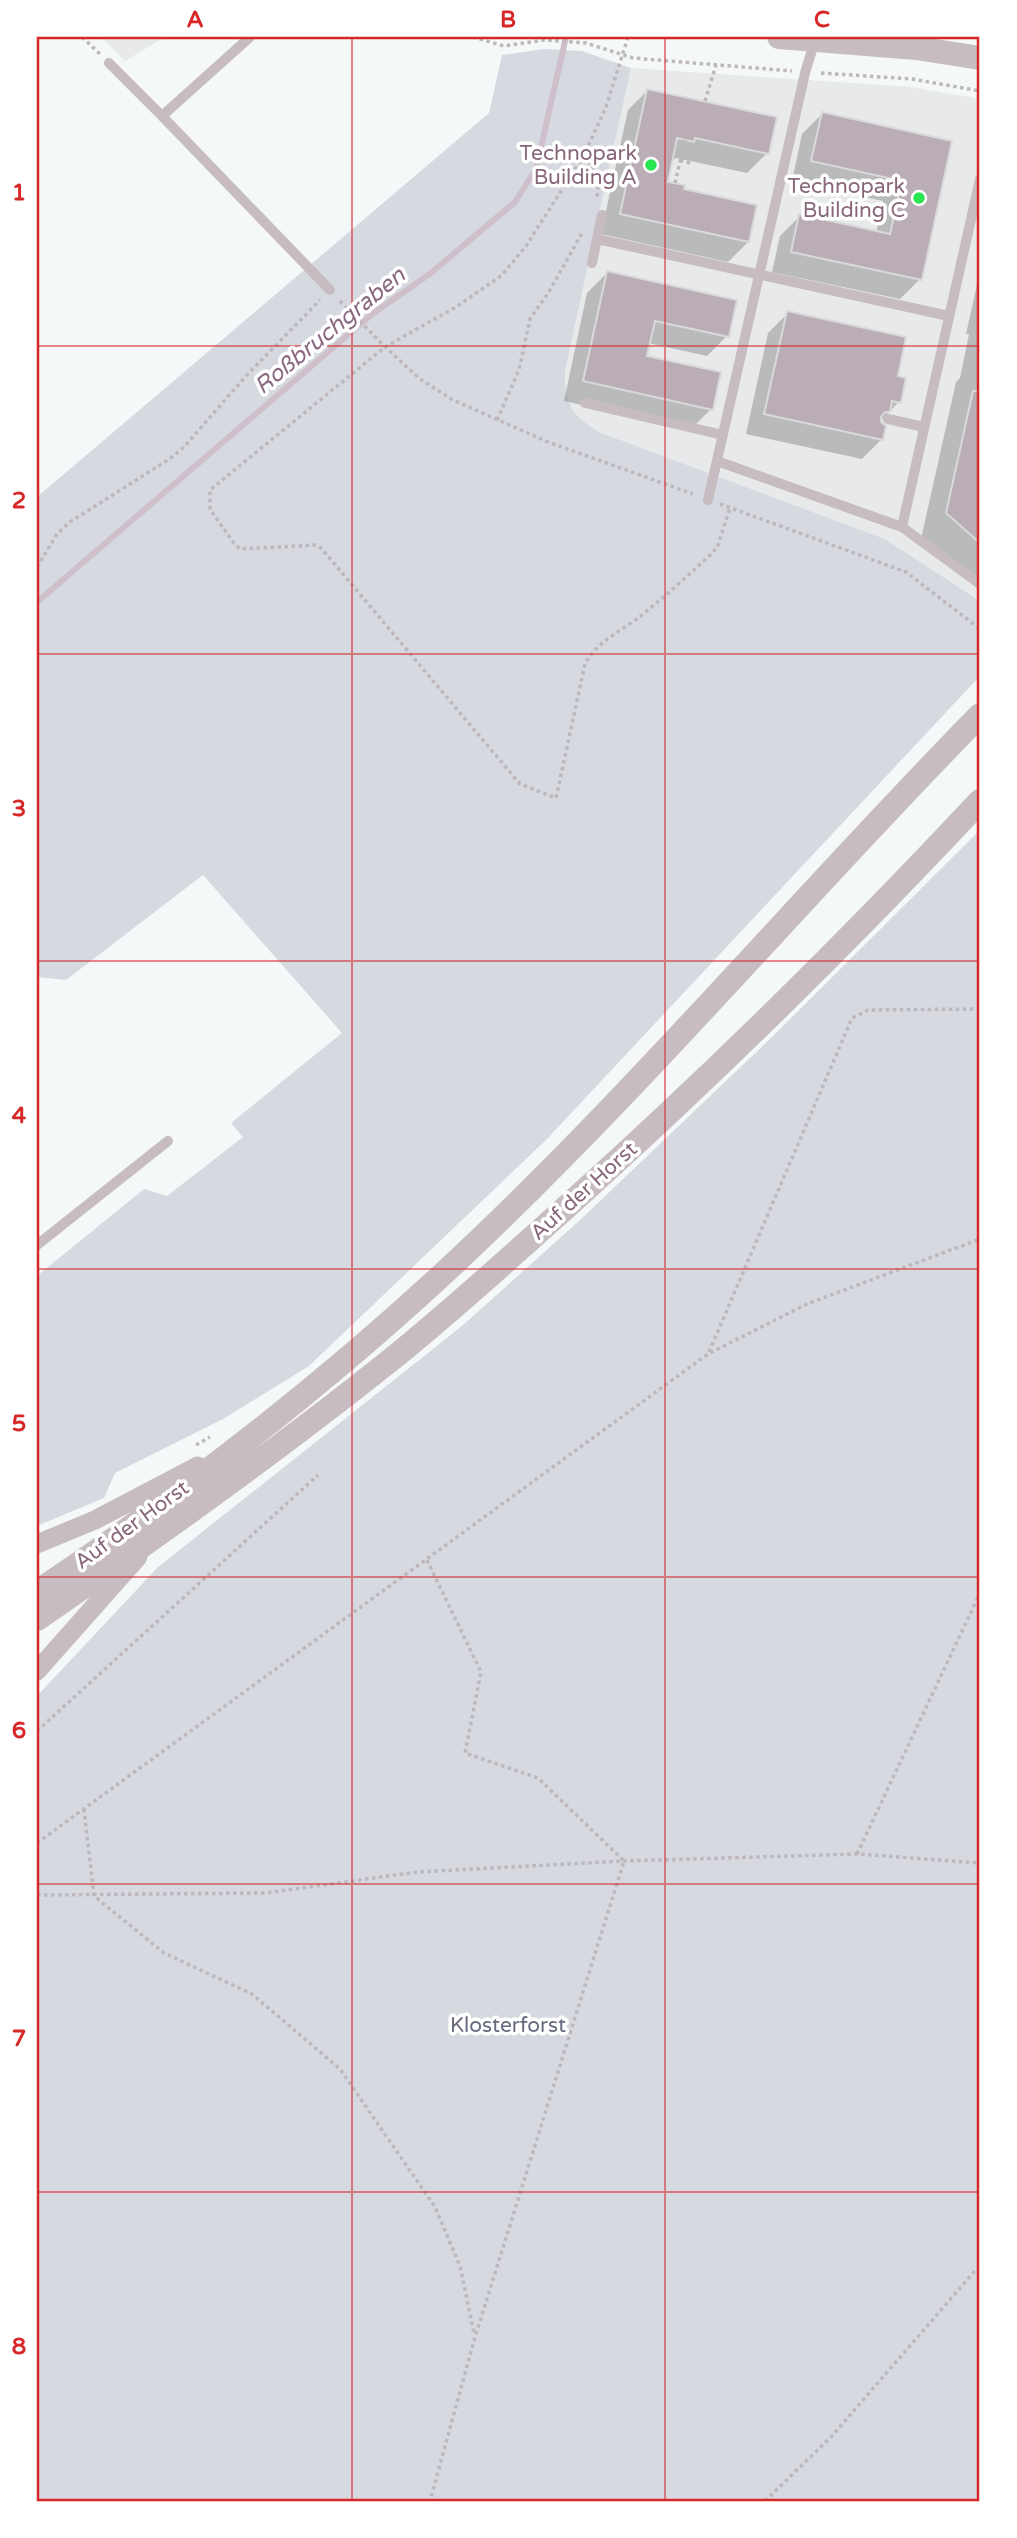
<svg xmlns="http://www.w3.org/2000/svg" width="1017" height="2538" font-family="'Varela Round',sans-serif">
<rect width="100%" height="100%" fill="#f5f8f8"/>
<!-- built -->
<path fill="#e8e9ea" d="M 101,37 L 165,37 L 125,61 Z
M 631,68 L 911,87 L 980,99 L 980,601 L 885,539 L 599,432 L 584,423 L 572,411 L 565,392 L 565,371 Z"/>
<!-- green -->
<path fill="#d6dae0" d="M 544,49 L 582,51 L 631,68 L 565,371 C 564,403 571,415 599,432 L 885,539 L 980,601 L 980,676 L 546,1140 L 309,1366 L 223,1419 L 115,1473 L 104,1498 L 37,1526 L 37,1276 L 144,1189 L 167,1196 L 243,1137 L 231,1123 L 342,1033 L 203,875 L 66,980 L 37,977 L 37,497 L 489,113 L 502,55 Z
M 980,830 L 980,2501 L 37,2501 L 37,1696 L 158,1567 L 462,1326 L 580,1220 L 770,1039 Z"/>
<!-- shadow -->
<path fill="#0003" d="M 648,90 L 767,153 L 747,173 L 676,158 L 671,161 L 666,183 L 682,191 L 748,242 L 728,262 L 601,234 L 628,110 Z
M 822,114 L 950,142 L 920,279 L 900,299 L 772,272 L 780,236 L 800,216 L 876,233 L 883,201 L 792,181 L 802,134 Z
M 980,271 L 980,591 L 921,539 L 956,382 L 960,378 L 969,334 L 966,334 Z
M 607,273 L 727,336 L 707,356 L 648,343 L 645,357 L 711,409 L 691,429 L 564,401 L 587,293 Z
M 788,313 L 895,378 L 899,402 L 879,422 L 882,439 L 862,459 L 746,434 L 768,333 Z"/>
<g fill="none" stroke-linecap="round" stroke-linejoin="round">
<!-- stream -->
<path stroke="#cebfcb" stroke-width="6" d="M 37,602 L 371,315 L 431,273 L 515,202 L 536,169 L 566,37"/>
</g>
<!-- building -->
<path fill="#baadb5" stroke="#d8dada" stroke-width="2" d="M 647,89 L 777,117 L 769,154 L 695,138 L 694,142 L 677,138 L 668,182 L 685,185 L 684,189 L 757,205 L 749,242 L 620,214 Z
M 822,112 L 952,141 L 922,280 L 791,252 L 799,214 L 890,234 L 902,181 L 811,161 Z
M 607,271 L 737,300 L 729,337 L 655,321 L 647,356 L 721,372 L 713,410 L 583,381 Z
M 787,311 L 906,337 L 898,376 L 906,378 L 901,403 L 892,401 L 890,412 L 885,412 L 881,417 L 881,422 L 886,426 L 883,440 L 764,414 Z
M 973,391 L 980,391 L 980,543 L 946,513 Z"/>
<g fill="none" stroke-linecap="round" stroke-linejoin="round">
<!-- path -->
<path stroke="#beb7bb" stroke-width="3.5" stroke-dasharray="3.5 3.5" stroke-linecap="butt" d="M 82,37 L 100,54
M 473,37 L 504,46 L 544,40 L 586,43 L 633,58 L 792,71
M 628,37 L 606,107 L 584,155 L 526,246 L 502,275 L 456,307 L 385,347 L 210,490 L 210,509 L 233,542 L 240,549 L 316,545 L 321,548 L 520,784 L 556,798 L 585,664 C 596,642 623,630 642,615 C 665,596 687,577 708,557 L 717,548 L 730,508
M 821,73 L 912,79 L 980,91
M 705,101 L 716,65
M 584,155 C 596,172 602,178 596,200
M 680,160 L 690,163
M 675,183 L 685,140
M 340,301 L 385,347 L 420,379 L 453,400 L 548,442 L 693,494
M 497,420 L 519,370 L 530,319 L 550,290 L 582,233
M 720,504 L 906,572 L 980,629
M 37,567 L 57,534 L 70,522 L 171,458 L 184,447 L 246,376 L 320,300
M 709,1352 L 852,1018 L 868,1010 L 980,1009
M 196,1445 L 210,1437
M 427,1560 L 481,1672 L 465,1753 L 538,1778 L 624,1861 L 475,2337 L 430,2501
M 37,1731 L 318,1475
M 84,1809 L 94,1896 L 164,1953 L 252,1994 L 340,2069 L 435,2207 L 460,2266 L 474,2333
M 37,1843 L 708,1354 L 807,1304 L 980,1239
M 857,1854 L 980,1593
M 37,1895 L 266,1893 L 417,1872 L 624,1861 L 857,1854 L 980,1863
M 765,2501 L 831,2437 L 980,2265"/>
<!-- service -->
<path stroke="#c6bcc2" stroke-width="10" d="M 250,37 L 162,116 L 330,290
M 109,63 L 162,116
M 597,239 L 949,316
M 592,263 L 602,215
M 585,403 L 723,435
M 888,419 L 924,427
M 717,461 L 902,527 L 980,584
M 708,500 L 805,73 L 815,40
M 902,527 L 980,179
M 37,1245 L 168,1141"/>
<!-- minor -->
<path stroke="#c6bcc2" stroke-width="19" d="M 37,1544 L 95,1520 L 198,1466
M 37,1671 L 138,1557"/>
<!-- tertiary -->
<path stroke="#c6bcc2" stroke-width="24" d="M 779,37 L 916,48 L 980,58
M 37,1592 C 186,1492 328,1382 459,1259 C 642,1087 804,894 980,715
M 37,1619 C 158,1536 277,1451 392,1359 C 454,1309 513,1255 572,1202 C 714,1074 850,940 980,801"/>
</g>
<!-- grid -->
<path fill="none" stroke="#d62828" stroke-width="2" stroke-opacity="0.55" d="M 352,37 L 352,2501M 665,37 L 665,2501M 37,346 L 980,346M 37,654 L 980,654M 37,961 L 980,961M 37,1269 L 980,1269M 37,1577 L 980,1577M 37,1884 L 980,1884M 37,2192 L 980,2192"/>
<!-- markers -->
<g fill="#29e550" stroke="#fff" stroke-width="2.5">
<circle cx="651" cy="165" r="7"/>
<circle cx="919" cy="198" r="7"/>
</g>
<g text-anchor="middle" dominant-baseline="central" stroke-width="7" stroke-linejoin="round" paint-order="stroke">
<!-- poi labels -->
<g font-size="21" fill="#876779" stroke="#fff" text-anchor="end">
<text x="637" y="153">Technopark<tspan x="637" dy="24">Building A</tspan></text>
<text x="905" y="186">Technopark<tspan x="905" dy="24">Building C</tspan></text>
</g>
<!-- street labels -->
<g font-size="21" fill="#876779" stroke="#fff">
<text transform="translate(584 1191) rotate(-42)">Auf der Horst</text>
<text transform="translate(132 1525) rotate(-36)">Auf der Horst</text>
</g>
<!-- park labels -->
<g font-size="21" fill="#666b7e" stroke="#fff">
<text x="508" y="2025">Klosterforst</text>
</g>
<!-- water labels -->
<g font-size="23" font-style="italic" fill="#896880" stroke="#fff">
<text transform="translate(330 331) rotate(-39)">Roßbruchgraben</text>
</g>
</g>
<!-- border -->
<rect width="1017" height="2538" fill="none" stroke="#ffffff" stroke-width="77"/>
<rect x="38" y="38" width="940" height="2462" fill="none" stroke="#d62828" stroke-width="2.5"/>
<g font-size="23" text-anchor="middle" font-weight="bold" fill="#d62828">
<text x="195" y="27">A</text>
<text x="508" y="27">B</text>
<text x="822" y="27">C</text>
<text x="19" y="200">1</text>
<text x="19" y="508">2</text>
<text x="19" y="816">3</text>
<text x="19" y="1123">4</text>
<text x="19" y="1431">5</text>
<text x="19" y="1738">6</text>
<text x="19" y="2046">7</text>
<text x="19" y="2354">8</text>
</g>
</svg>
